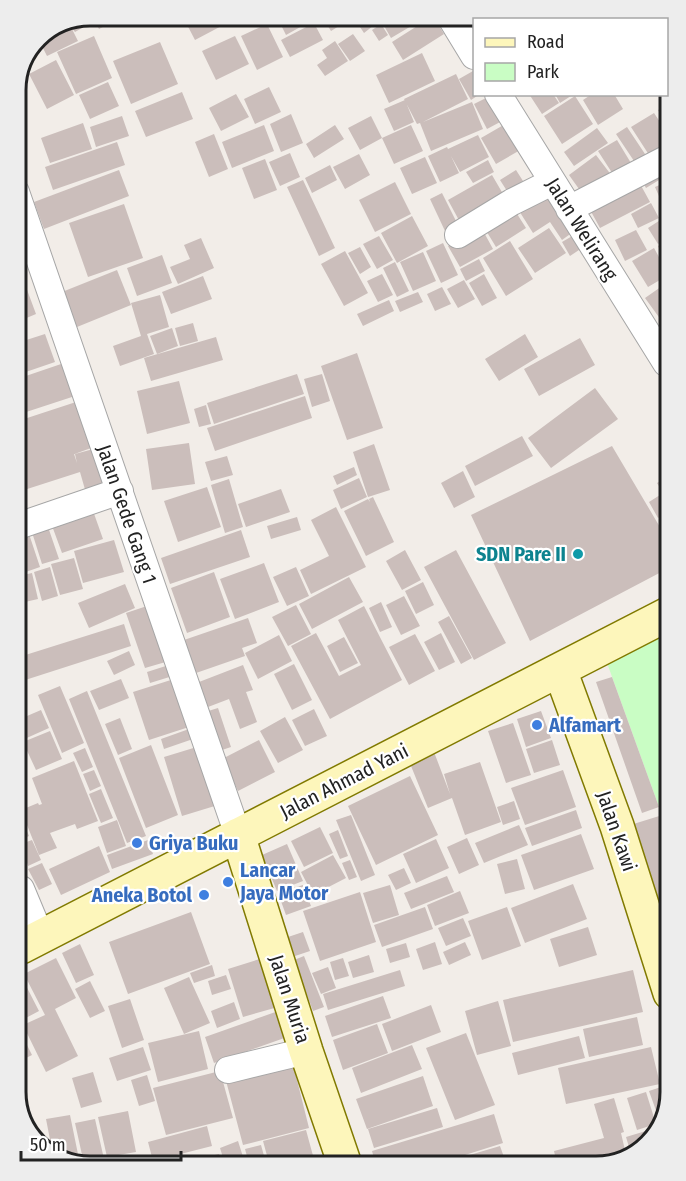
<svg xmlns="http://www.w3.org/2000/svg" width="686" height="1181" font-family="'Fira Sans Condensed',sans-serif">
<rect width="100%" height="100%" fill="#f2ede8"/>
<!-- park -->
<path fill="#c9fdc4" d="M 668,614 L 669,804 L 659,807 L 602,649 Z"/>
<!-- building -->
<path fill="#cbbebb" d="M 91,15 L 94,21 L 75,32 L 71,27 L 78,41 L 47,56 L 40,42 L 58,33 L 56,29 Z
M 92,15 L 126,15 L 99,29 Z
M 127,15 L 141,15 L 131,21 Z
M 187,15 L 225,15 L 229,22 L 195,40 L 183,17 Z
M 280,15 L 307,15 L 311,21 L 286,35 L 277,17 Z
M 321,15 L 357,15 L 331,31 Z
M 364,15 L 373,15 L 378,22 L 364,33 L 356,21 Z
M 376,15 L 395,15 L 381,24 Z
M 399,15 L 430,15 L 391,38 L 383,24 Z
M 583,15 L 602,15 L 606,16 L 601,20 L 585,20 Z
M 433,16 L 444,34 L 403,60 L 392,42 Z
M 314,23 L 323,40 L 290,57 L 281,40 Z
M 267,24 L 283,57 L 257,70 L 241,36 Z
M 381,24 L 388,35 L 379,41 L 372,30 Z
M 353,34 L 365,51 L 350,61 L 338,44 Z
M 94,36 L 112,78 L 76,94 L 57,52 Z
M 235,36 L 249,64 L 216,80 L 202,51 Z
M 335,41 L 348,61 L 325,76 L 317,65 L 327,58 L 322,50 Z
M 160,42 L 178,84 L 131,104 L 113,61 Z
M 422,53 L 435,81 L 389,103 L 376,75 Z
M 28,56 L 32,65 L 22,70 Z
M 56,60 L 74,95 L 47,109 L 29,74 Z
M 473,71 L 474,94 L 480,94 L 471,100 L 459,79 Z
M 456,74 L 468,99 L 423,122 L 472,102 L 483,129 L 431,151 L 420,123 L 417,124 L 404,99 Z
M 108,82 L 119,106 L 90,119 L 79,95 Z
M 269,87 L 281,112 L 255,124 L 244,99 Z
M 182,92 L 193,119 L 146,137 L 135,111 Z
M 236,94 L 249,117 L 221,131 L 209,108 Z
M 529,94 L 553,94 L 559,103 L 542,114 Z
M 555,94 L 574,94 L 560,103 Z
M 592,94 L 614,94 L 623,109 L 598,125 L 583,100 Z
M 490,96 L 502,121 L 487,129 L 474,104 Z
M 575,96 L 593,124 L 562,144 L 544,116 Z
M 405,100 L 414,122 L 394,131 L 384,109 Z
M 664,107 L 664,121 L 658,110 Z
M 654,113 L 664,128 L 664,150 L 651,158 L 631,127 Z
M 291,114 L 303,143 L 281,152 L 270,124 Z
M 122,116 L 129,136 L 96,147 L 90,127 Z
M 371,116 L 382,138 L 360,150 L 348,128 Z
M 83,123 L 92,149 L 50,163 L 41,138 Z
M 507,123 L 522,149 L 496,164 L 481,138 Z
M 264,125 L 274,151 L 232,168 L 222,142 Z
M 335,125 L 344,139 L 314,158 L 306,144 Z
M 411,125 L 423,151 L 394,164 L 382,138 Z
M 627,127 L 649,160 L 638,167 L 616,134 Z
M 597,128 L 608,143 L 574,166 L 564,152 Z
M 214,134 L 228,169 L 209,177 L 195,142 Z
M 478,135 L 489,157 L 460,172 L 451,156 L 459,173 L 440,182 L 428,156 L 447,147 L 448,149 Z
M 617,140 L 634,168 L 616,179 L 598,151 Z
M 117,142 L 125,165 L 53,190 L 45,167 Z
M 290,153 L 300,177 L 280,186 L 269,162 Z
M 359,154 L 370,175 L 345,189 L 333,167 Z
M 596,155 L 612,176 L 584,196 L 569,175 Z
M 425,157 L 437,183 L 412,194 L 400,168 Z
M 265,159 L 277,190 L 254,199 L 242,168 Z
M 488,160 L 494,172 L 473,183 L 466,172 Z
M 330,165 L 337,180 L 312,193 L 305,178 Z
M 664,166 L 664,177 L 646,188 L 641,179 Z
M 119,170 L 129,196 L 44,229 L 34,202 Z
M 516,170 L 523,181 L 507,191 L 500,180 Z
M 492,175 L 506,199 L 461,224 L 448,200 Z
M 303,180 L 335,248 L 319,256 L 287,187 Z
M 638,180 L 650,202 L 600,228 L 588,206 Z
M 395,182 L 411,214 L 375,232 L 359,200 Z
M 664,183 L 665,210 L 655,187 Z
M 542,189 L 573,232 L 562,240 L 550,222 L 533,233 L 516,206 Z
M 442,193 L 458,225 L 445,231 L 430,199 Z
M 651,203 L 659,218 L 638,228 L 631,214 Z
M 124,204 L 143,258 L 88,277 L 69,223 Z
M 512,206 L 526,228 L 496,247 L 482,224 Z
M 412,216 L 428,246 L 397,263 L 381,233 Z
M 665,217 L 665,239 L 658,244 L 648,228 Z
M 481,227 L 493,249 L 460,267 L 448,246 Z
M 549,228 L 566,253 L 535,273 L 518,248 Z
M 636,230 L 647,250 L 625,261 L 615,240 Z
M 574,235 L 582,248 L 570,256 L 562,242 Z
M 379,236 L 393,260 L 377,269 L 363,244 Z
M 201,238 L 214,268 L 178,284 L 170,267 L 190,259 L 184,245 Z
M 510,241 L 533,279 L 506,296 L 483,258 Z
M 443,243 L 458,275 L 441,283 L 426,251 Z
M 665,243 L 665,261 L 658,246 Z
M 360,247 L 371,267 L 360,274 L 348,253 Z
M 654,248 L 665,268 L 665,277 L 648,287 L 632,261 Z
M 345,251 L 368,293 L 344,306 L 321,264 Z
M 423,252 L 436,281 L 413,291 L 400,262 Z
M 162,255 L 172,283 L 137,296 L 127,268 Z
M 16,257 L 27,284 L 17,288 L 16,274 Z
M 479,259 L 485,271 L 466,281 L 460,269 Z
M 395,262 L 409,291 L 397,297 L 383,268 Z
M 117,270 L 131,305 L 77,327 L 62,292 Z
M 382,274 L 393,295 L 378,302 L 367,281 Z
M 484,274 L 497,298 L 482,306 L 469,283 Z
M 203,276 L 212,299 L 171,314 L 162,292 Z
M 464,280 L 475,299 L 458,308 L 447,289 Z
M 665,284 L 665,317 L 661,320 L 645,298 Z
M 26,287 L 36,314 L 17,322 L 17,290 Z
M 442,287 L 451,304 L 435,311 L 427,294 Z
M 418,292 L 423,302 L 400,312 L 395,301 Z
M 160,295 L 169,327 L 147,334 L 154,354 L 120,366 L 113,346 L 141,336 L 131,303 Z
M 389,300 L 394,311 L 363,326 L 357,314 Z
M 193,323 L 198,341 L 180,346 L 175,328 Z
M 172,328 L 178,346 L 157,354 L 150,336 Z
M 45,334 L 55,362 L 17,375 L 17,343 Z
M 525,334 L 538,357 L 499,381 L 485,359 Z
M 216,337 L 223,360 L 151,381 L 144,358 Z
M 580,338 L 595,365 L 539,396 L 524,369 Z
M 357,353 L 383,428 L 347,440 L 321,366 Z
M 64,363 L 75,396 L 17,415 L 17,379 Z
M 297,374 L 304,394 L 214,424 L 207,403 Z
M 322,374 L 330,401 L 312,407 L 304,379 Z
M 179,381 L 190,423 L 147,434 L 137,391 Z
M 595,388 L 618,419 L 551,468 L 528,438 Z
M 305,396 L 312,418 L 215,451 L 207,428 Z
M 76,402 L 91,448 L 72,455 L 74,454 L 77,463 L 75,454 L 97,448 L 108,487 L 86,493 L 80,472 L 21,491 L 18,480 L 18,421 Z
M 206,405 L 211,424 L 199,427 L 194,409 Z
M 522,436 L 533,456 L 475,486 L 465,466 Z
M 189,443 L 195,484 L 152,490 L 146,449 Z
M 374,444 L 390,490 L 368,497 L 353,452 Z
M 612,446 L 667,539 L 667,569 L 530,641 L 471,515 Z
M 227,456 L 233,475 L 211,481 L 205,462 Z
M 354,467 L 357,475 L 337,485 L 333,476 Z
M 463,471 L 475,497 L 454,508 L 441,483 Z
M 667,477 L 667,499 L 657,483 Z
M 359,478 L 367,497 L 341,509 L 333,490 Z
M 229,479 L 243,527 L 225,533 L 211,485 Z
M 207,487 L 221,527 L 178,542 L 164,501 Z
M 281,489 L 290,512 L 246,527 L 238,504 Z
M 660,495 L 667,506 L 667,512 L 658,518 L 649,502 Z
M 373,497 L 394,542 L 366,556 L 344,511 L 368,499 L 370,502 L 369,499 Z
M 336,507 L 366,567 L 311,594 L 300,570 L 329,556 L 311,520 Z
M 92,508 L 103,539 L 62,553 L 51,523 Z
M 297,517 L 301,530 L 271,539 L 267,526 Z
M 46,521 L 59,559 L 42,564 L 30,526 Z
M 27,528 L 40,567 L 20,574 L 18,530 Z
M 241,530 L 250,557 L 170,584 L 161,558 Z
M 114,540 L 124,572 L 83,583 L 74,551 Z
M 405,550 L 421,580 L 402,590 L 386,561 Z
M 456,550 L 506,643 L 474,660 L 424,567 Z
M 74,558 L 83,589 L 60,595 L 51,564 Z
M 264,563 L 279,602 L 235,619 L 220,579 Z
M 50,567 L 58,596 L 42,601 L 34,572 Z
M 296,567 L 309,596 L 287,606 L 273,577 Z
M 214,572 L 230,617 L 187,633 L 171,588 Z
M 32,573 L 38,599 L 25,602 L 19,576 Z
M 349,577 L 363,602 L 312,629 L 299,604 Z
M 423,582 L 434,605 L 416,614 L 405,591 Z
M 125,584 L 135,608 L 89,628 L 78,603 Z
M 19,588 L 26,609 L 19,611 Z
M 404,596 L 420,626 L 401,635 L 386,605 Z
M 381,602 L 392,627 L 380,632 L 369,608 Z
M 150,605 L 169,661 L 145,668 L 126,613 Z
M 296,605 L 311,634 L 288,646 L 272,617 Z
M 364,606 L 402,680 L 330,719 L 291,646 L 316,633 L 339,676 L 361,665 L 338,620 Z
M 449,616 L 472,658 L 461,664 L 438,622 Z
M 248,618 L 257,643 L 242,648 L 245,656 L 196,673 L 184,640 Z
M 124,624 L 131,646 L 19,682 L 19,657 Z
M 441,633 L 455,662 L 439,670 L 424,642 Z
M 415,634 L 435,671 L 409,685 L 389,647 Z
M 279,635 L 292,661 L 258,679 L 245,653 Z
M 344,637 L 358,663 L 340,672 L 327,646 Z
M 129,651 L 135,665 L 114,675 L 107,661 Z
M 172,664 L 176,675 L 150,683 L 147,672 Z
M 294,664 L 312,700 L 292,710 L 274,674 Z
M 243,665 L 253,690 L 246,692 L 257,722 L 240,729 L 229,699 L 208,707 L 199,682 Z
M 612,677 L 659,807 L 642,813 L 596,682 Z
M 121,679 L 129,698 L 99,710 L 90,691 Z
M 174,679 L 189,727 L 149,740 L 133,692 Z
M 60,686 L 84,743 L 62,753 L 38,695 Z
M 87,691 L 146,836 L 127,843 L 69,699 Z
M 218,708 L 231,747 L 219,751 L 205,712 Z
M 314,709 L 327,736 L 305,746 L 292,720 Z
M 41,710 L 49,728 L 20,741 L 20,719 Z
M 541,711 L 551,738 L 526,747 L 517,719 Z
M 285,717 L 303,750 L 278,763 L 260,731 Z
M 120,718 L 132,749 L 118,755 L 105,724 Z
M 513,723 L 531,775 L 506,783 L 488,731 Z
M 189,729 L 193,739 L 164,749 L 161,739 Z
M 50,731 L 62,759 L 36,770 L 23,742 Z
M 259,740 L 275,772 L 238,791 L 222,759 Z
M 552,740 L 560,765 L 534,773 L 526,749 Z
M 151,745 L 178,815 L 146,828 L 119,758 Z
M 200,746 L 218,805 L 182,816 L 164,757 Z
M 85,748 L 93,767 L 82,772 L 73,753 Z
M 434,752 L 450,794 L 444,774 L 480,762 L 501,822 L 465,835 L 452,798 L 428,808 L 409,761 Z
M 74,761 L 98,821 L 77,829 L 75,824 L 50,833 L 57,848 L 39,855 L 21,810 L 38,803 L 39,805 L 42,804 L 32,778 Z
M 94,770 L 101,786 L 90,791 L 83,774 Z
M 563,770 L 576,807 L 525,825 L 511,788 Z
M 410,776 L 438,835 L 376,865 L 348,806 Z
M 101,789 L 113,818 L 101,823 L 89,794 Z
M 514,801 L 520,819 L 503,825 L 497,807 Z
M 576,810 L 582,828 L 532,846 L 525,828 Z
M 669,813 L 670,902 L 653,907 L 627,826 Z
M 20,814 L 29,836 L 20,840 Z
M 351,815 L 375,875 L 361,881 L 336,820 Z
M 117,820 L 126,846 L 107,853 L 98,827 Z
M 519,825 L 528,845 L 484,863 L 475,843 Z
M 320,827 L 333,853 L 304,867 L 291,841 Z
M 338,830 L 348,856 L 340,859 L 329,834 Z
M 581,834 L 594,869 L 534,890 L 521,855 Z
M 467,838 L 479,865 L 459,874 L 447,847 Z
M 436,839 L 449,868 L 416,883 L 403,854 Z
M 32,840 L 41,860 L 28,866 L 21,844 Z
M 148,840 L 153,854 L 112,869 L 107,855 Z
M 287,844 L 303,881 L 277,891 L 262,855 Z
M 99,846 L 110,872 L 61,895 L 49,869 Z
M 333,855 L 346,878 L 313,895 L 301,872 Z
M 517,859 L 525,889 L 505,894 L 497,864 Z
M 350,860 L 357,877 L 349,880 L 342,863 Z
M 42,863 L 52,884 L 39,890 L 28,869 Z
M 404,868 L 411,883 L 396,890 L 388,875 Z
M 447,876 L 454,892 L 411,909 L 404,893 Z
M 573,884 L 587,919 L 525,943 L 511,908 Z
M 303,885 L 311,906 L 286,915 L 278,893 Z
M 390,885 L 399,915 L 373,923 L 363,893 Z
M 460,891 L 469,913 L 435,926 L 427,905 Z
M 360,892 L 376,942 L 320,961 L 303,911 Z
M 425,907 L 433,929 L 382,947 L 374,925 Z
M 507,907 L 521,946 L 482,960 L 468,921 Z
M 191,912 L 210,964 L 128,994 L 109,942 Z
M 463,918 L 471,936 L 446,946 L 438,928 Z
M 588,927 L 597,955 L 559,967 L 550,939 Z
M 303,932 L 310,951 L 295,956 L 288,937 Z
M 435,942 L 442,964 L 423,970 L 416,949 Z
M 465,942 L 471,955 L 449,965 L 443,952 Z
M 406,943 L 410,957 L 390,963 L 386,949 Z
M 80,944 L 94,975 L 76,983 L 62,953 Z
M 369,955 L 374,972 L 353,978 L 348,962 Z
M 304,956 L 324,1007 L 313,1011 L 294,960 Z
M 56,958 L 76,998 L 55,1009 L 78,1056 L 46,1072 L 23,1025 L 45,1015 L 24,974 Z
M 263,958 L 278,1007 L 243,1017 L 228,969 Z
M 343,958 L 349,976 L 335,980 L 330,962 Z
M 212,965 L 215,976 L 194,983 L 190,973 Z
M 328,967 L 336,988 L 321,994 L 312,973 Z
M 400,970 L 405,986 L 328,1010 L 323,994 Z
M 633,970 L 643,1012 L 513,1042 L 503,1000 Z
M 226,975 L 231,989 L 212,995 L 208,981 Z
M 21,976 L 39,1011 L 22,1020 Z
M 189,977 L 210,1023 L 184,1034 L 164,988 Z
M 90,981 L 105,1011 L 90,1018 L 75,989 Z
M 383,996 L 391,1018 L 332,1037 L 325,1016 Z
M 130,999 L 144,1040 L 122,1048 L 108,1006 Z
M 498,1001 L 511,1046 L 477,1055 L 465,1011 Z
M 234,1002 L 240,1019 L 217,1028 L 211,1011 Z
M 431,1005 L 441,1032 L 392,1051 L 382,1024 Z
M 281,1010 L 290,1036 L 214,1063 L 205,1037 Z
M 637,1017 L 643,1045 L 589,1057 L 583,1029 Z
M 377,1024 L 388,1053 L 343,1070 L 333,1040 Z
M 199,1031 L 208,1069 L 158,1082 L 148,1043 Z
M 466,1033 L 495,1105 L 455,1120 L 426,1048 Z
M 22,1035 L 32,1055 L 22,1060 Z
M 579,1036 L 585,1058 L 518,1075 L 512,1053 Z
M 412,1045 L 422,1069 L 361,1093 L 352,1068 Z
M 143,1047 L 151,1070 L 117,1081 L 109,1058 Z
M 651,1047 L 660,1084 L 566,1104 L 558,1068 Z
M 292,1060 L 309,1128 L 243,1145 L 225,1077 Z
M 220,1071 L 233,1118 L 166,1135 L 153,1088 Z
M 93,1072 L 102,1102 L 81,1108 L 72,1078 Z
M 147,1075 L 155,1101 L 139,1106 L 131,1080 Z
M 423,1076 L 433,1106 L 367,1129 L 356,1099 Z
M 667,1085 L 670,1094 L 663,1118 L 659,1119 L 649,1091 Z
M 646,1092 L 656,1124 L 637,1130 L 627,1098 Z
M 614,1098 L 624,1132 L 621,1133 L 627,1159 L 556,1160 L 554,1151 L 604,1138 L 594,1104 Z
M 437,1108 L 443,1127 L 374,1148 L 368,1129 Z
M 128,1111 L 136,1152 L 107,1157 L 98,1117 Z
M 494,1114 L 503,1143 L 446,1161 L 375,1162 L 372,1151 Z
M 70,1115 L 80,1164 L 53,1155 L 46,1119 Z
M 95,1119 L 104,1159 L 84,1164 L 75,1123 Z
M 207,1126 L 212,1146 L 153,1161 L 148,1142 Z
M 659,1127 L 659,1133 L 632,1157 L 626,1137 Z
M 306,1130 L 315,1163 L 269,1163 L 263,1141 Z
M 238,1141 L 245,1163 L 225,1164 L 220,1148 Z
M 261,1145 L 266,1163 L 249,1164 L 245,1149 Z
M 500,1146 L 505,1160 L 454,1161 L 453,1160 Z
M 219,1154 L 222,1164 L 181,1165 L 181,1163 Z"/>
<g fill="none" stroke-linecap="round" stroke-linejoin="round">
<!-- street casing -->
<g stroke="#a6a6a6" stroke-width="28">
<path id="street" d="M 449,15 L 474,56
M 498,94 L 666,363
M 16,192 L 238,835
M 569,209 L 664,160
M 458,235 L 512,202 L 552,182
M 18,526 L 120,491
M 21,889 L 41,937
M 228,1070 L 306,1051"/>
</g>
<!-- secondary casing -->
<g stroke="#817a00" stroke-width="36">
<path id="secondary" d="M 560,670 L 617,826 L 670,993
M 238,835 L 306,1051 L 344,1162
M 21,947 L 668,614"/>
</g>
<!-- street -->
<use href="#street" stroke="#fff" stroke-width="26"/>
<!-- secondary -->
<use href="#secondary" stroke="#fdf6bb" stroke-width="33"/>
</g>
<!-- markers -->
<circle fill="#0f9aa8" stroke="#fff" stroke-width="2" cx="578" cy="554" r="6"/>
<g fill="#3f7fe0" stroke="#fff" stroke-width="2">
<circle cx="537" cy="725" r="6"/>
<circle cx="137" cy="843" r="6"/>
<circle cx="228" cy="882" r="6"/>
<circle cx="204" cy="895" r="6"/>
</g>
<g text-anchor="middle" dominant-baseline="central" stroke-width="4.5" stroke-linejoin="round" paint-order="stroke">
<!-- street labels -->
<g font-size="20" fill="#222" stroke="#fff">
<text transform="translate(582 229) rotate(58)">Jalan Welirang</text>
<text transform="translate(127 514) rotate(71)">Jalan Gede Gang 1</text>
<text transform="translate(344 781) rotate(-27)">Jalan Ahmad Yani</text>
<text transform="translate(617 831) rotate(71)">Jalan Kawi</text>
<text transform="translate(290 999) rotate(72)">Jalan Muria</text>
</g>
<!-- culture labels -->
<g font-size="20" font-weight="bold" fill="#0d838f" stroke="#fff" text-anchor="end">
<text x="566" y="554">SDN Pare II</text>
</g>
<!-- shop labels -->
<g font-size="20" font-weight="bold" fill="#366cbe" stroke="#fff" text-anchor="start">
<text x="549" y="725">Alfamart</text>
<text x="149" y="843">Griya Buku</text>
<text x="240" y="870">Lancar<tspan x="240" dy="23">Jaya Motor</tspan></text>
<text x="192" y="895" text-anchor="end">Aneka Botol</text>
</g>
</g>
<!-- crop -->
<path d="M0 0H686V1181H0ZM90 26H596A64 64 0 0 1 660 90V1092A64 64 0 0 1 596 1156H90A64 64 0 0 1 26 1092V90A64 64 0 0 1 90 26Z" fill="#ededed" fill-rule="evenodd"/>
<path fill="none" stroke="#222" stroke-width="3" d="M90 26H596A64 64 0 0 1 660 90V1092A64 64 0 0 1 596 1156H90A64 64 0 0 1 26 1092V90A64 64 0 0 1 90 26Z"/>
<!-- legend -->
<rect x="473" y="18" width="195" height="78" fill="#ffffff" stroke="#a7a7a7" stroke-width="1.5"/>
<rect x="485" y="38" width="30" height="9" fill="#fdf6bb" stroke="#a7a7a7" stroke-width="1.5"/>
<text x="527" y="48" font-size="18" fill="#222222">Road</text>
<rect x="485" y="63" width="30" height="18" fill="#c9fdc4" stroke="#a7a7a7" stroke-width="1.5"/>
<text x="527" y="78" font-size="18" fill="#222222">Park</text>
<!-- scale -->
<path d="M21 1151v9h160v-9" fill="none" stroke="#222222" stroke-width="3"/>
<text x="30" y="1151" font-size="18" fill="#222222" stroke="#ffffff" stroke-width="4.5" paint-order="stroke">50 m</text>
</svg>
